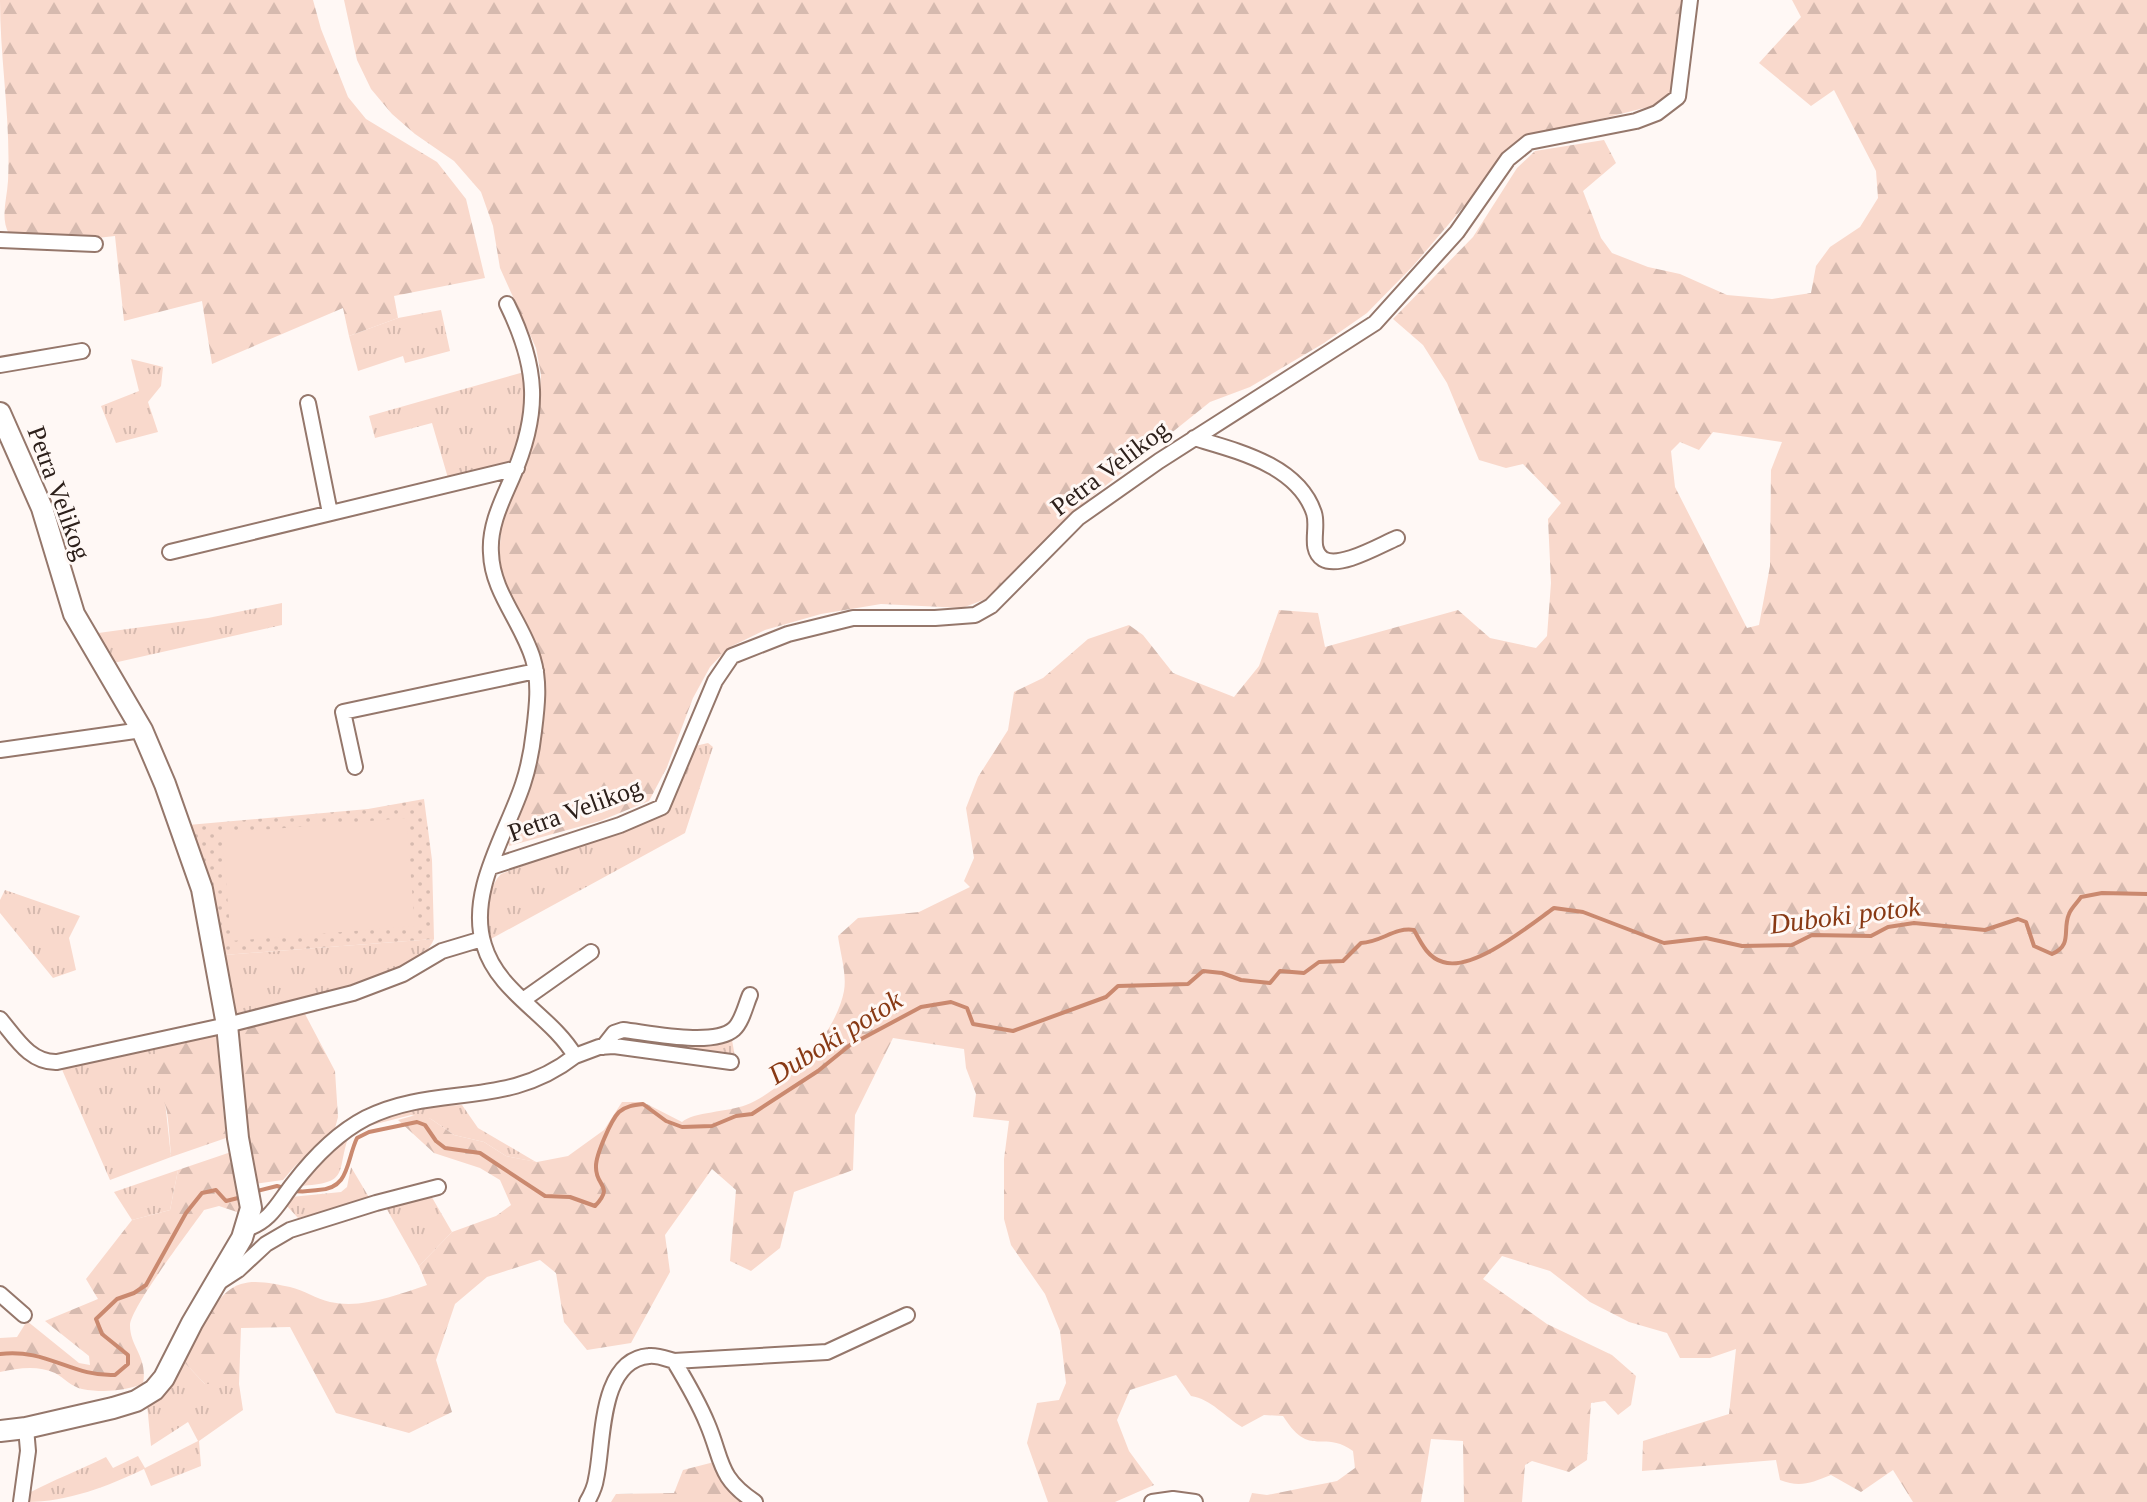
<svg xmlns="http://www.w3.org/2000/svg" width="2147" height="1502" font-family="Georgia,serif">
<defs>
<pattern id="grass-tufts" width="24" height="20" patternUnits="userSpaceOnUse" patternTransform="scale(2)"><rect width="24" height="20" fill="#f9d9cc"/><path d="M3 7l-1-3M5 7V3M7 7l1-3M15 17l-1-3M17 17v-4M19 17l1-3" fill="none" stroke="#d6baaf"/></pattern>
<pattern id="forest-firs" width="22" height="20" patternUnits="userSpaceOnUse" patternTransform="scale(2)"><rect width="22" height="20" fill="#f9d9cc"/><path d="M5 1l3.5 6h-7zM16 11l3.5 6h-7z" fill="#d6baaf"/></pattern>
<pattern id="park-dots" width="8" height="8" patternUnits="userSpaceOnUse" patternTransform="scale(2)"><rect width="8" height="8" fill="#f9d9cc"/><path d="M2 2h.1M6 6h.1" fill="none" stroke="#d6baaf" stroke-width="1.8" stroke-linecap="round"/></pattern>
</defs>
<rect width="100%" height="100%" fill="#fff8f5"/>
<!-- grass -->
<path fill="url(#grass-tufts)" d="M 441,310 L 450,351 L 405,363 L 403,356 L 358,371 L 349,336 L 398,318 Z
M 131,359 L 163,367 L 161,386 L 148,402 L 158,432 L 116,443 L 101,406 L 139,391 Z
M 524,372 C 526,401 529,442 506,464 L 448,478 L 432,423 L 375,438 L 369,416 Z
M 282,603 L 282,625 L 109,664 L 91,634 L 208,618 Z
M 708,743 L 713,747 L 685,833 L 489,940 C 488,919 485,890 501,874 L 666,812 L 671,807 L 695,746 Z
M 5,890 L 80,916 L 69,938 L 76,970 L 53,978 L 0,913 L 0,900 Z
M 434,939 C 425,961 395,971 374,980 L 234,1014 L 224,955 Z
M 619,1035 L 711,1044 L 732,1040 L 735,1057 L 616,1039 Z
M 159,1045 L 171,1157 L 110,1180 L 60,1065 Z
M 462,1105 L 478,1128 L 536,1162 L 506,1156 L 484,1142 L 454,1135 L 431,1119 L 411,1115 L 372,1125 L 368,1122 L 420,1107 Z
M 350,1132 C 335,1173 352,1183 299,1186 Z
M 351,1167 L 370,1199 L 298,1218 L 286,1205 L 291,1197 L 341,1192 L 347,1187 Z
M 178,1170 L 170,1210 L 132,1220 L 114,1192 Z
M 430,1194 L 452,1232 L 419,1266 L 385,1206 Z
M 183,1361 L 205,1384 L 239,1384 L 243,1410 L 199,1441 L 201,1466 L 151,1486 L 144,1469 C 109,1486 67,1502 27,1502 L 27,1494 C 53,1480 80,1470 106,1457 L 113,1468 L 138,1456 L 145,1468 L 198,1441 L 188,1422 L 151,1446 L 147,1404 Z"/>
<!-- forest -->
<path fill="url(#forest-firs)" fill-rule="evenodd" d="M 0,0 L 313,0 L 321,29 L 348,97 L 366,119 L 437,162 L 466,199 L 485,278 L 394,296 L 398,318 L 349,336 L 343,308 L 212,364 L 202,301 L 124,321 L 115,236 L 97,238 L 9,234 C 0,218 7,199 8,181 C 11,121 0,60 0,0 Z
M 344,0 L 1683,0 L 1672,88 L 1668,98 L 1652,106 L 1557,130 L 1507,156 L 1413,266 L 1367,313 L 1324,343 L 1250,387 L 1210,402 L 1070,514 L 991,597 L 962,608 L 881,604 L 821,614 L 765,630 L 728,648 L 710,667 L 693,698 L 667,767 L 649,801 L 600,821 L 509,846 L 507,839 L 538,763 L 546,688 L 534,645 L 503,578 L 499,556 L 502,521 L 529,458 L 538,416 L 541,375 L 536,348 L 500,268 L 493,226 L 481,192 L 454,161 L 415,134 L 392,114 L 371,89 L 357,60 Z
M 1792,0 L 2147,0 L 2147,1502 L 1913,1502 L 1893,1470 L 1861,1492 L 1831,1475 C 1811,1483 1800,1488 1780,1480 L 1776,1460 L 1642,1471 L 1643,1441 L 1729,1414 L 1736,1349 L 1710,1358 L 1680,1358 L 1667,1333 L 1629,1322 L 1590,1302 L 1550,1271 L 1502,1256 L 1483,1279 L 1547,1324 L 1612,1355 L 1636,1376 L 1631,1405 L 1618,1415 L 1605,1401 L 1591,1403 L 1587,1460 L 1569,1472 L 1532,1461 L 1525,1465 L 1522,1502 L 1464,1502 L 1463,1441 L 1431,1439 L 1421,1502 L 1249,1502 L 1252,1493 L 1267,1495 L 1337,1481 L 1355,1468 L 1353,1451 C 1321,1428 1311,1460 1283,1416 L 1264,1415 L 1242,1427 C 1225,1417 1211,1399 1191,1396 L 1176,1375 L 1130,1390 L 1117,1420 L 1129,1451 L 1154,1485 L 1115,1502 L 1048,1502 L 1027,1443 L 1037,1403 L 1059,1400 L 1066,1383 L 1060,1331 L 1045,1294 L 1011,1245 L 1004,1219 L 1004,1159 L 1009,1121 L 973,1117 L 976,1094 L 966,1068 L 964,1049 L 893,1038 L 855,1115 L 853,1170 L 794,1192 L 780,1248 L 751,1271 L 730,1261 L 736,1190 L 712,1169 L 665,1235 L 670,1272 L 631,1343 L 587,1350 L 564,1322 L 556,1273 L 540,1260 L 487,1277 L 455,1304 L 436,1360 L 452,1412 L 409,1433 L 336,1413 L 290,1327 L 241,1328 L 239,1384 L 205,1384 L 183,1361 C 195,1339 215,1291 241,1284 C 255,1279 276,1284 290,1287 C 304,1290 316,1299 330,1302 C 363,1309 396,1295 427,1285 L 419,1266 L 452,1232 L 496,1216 L 511,1205 L 500,1180 L 480,1168 L 434,1153 L 398,1120 L 419,1114 L 431,1119 L 454,1135 L 484,1142 L 506,1156 L 537,1162 L 568,1156 L 604,1130 L 622,1102 L 643,1102 L 682,1122 C 693,1112 728,1112 746,1105 C 786,1089 836,1034 844,991 C 847,974 840,952 838,936 L 858,918 L 919,912 L 970,887 L 964,881 L 974,858 L 966,808 L 978,777 L 1008,730 L 1014,692 L 1043,678 L 1088,639 L 1129,625 L 1143,635 L 1173,673 L 1234,697 L 1259,666 L 1279,610 L 1318,613 L 1325,647 L 1458,610 L 1490,638 L 1536,648 L 1547,636 L 1551,583 L 1548,519 L 1561,503 L 1523,464 L 1506,468 L 1479,460 L 1447,383 L 1423,345 L 1393,319 L 1473,237 L 1517,168 L 1535,151 L 1604,140 L 1616,163 L 1583,191 L 1601,238 L 1612,253 L 1648,267 L 1680,274 L 1727,295 L 1772,299 L 1811,293 L 1816,266 L 1830,247 L 1860,227 L 1878,198 L 1876,171 L 1834,90 L 1811,106 L 1759,63 L 1801,17 ZM 1713,432 L 1782,442 L 1771,470 L 1770,566 L 1759,625 L 1747,628 L 1675,487 L 1671,451 L 1680,442 L 1699,450 Z
M 305,1014 L 335,1071 L 338,1117 L 334,1132 L 295,1166 L 283,1180 L 254,1184 L 245,1137 L 238,1030 Z
M 216,1032 L 226,1138 L 171,1157 C 170,1143 169,1127 167,1112 C 163,1090 146,1065 159,1045 Z
M 231,1152 L 240,1192 L 240,1213 L 219,1206 L 204,1210 C 190,1230 131,1307 130,1325 C 130,1348 148,1356 143,1384 C 123,1391 104,1393 82,1389 C 72,1387 64,1378 55,1373 C 38,1365 18,1368 0,1372 L 0,1338 L 17,1337 L 27,1321 L 79,1363 L 90,1365 L 89,1356 L 45,1321 L 98,1299 L 86,1279 L 132,1220 L 170,1210 L 178,1170 Z
M 722,1460 L 739,1484 L 759,1502 L 611,1502 L 616,1494 L 674,1493 L 683,1470 Z"/>
<!-- park -->
<path fill="url(#park-dots)" d="M 424,799 L 432,860 L 434,939 L 224,955 L 188,825 L 368,809 Z"/>
<!-- garden -->
<path fill="#f9d9cc" d="M 406,818 L 415,926 L 231,941 L 222,833 Z"/>
<g fill="none" stroke-linecap="round" stroke-linejoin="round">
<!-- stream -->
<path stroke="#ca896f" stroke-width="4" d="M 292,1190 C 301,1193 309,1191 318,1190 C 350,1189 346,1161 357,1138 L 369,1132 L 417,1122 L 425,1125 L 436,1141 L 445,1148 L 480,1153 L 545,1196 L 570,1197 L 595,1206 C 615,1185 595,1187 596,1166 C 596,1155 611,1120 619,1112 C 626,1106 634,1105 643,1104 L 666,1121 L 682,1127 L 712,1126 L 736,1116 L 752,1114 L 818,1071 L 850,1045 L 921,1007 L 951,1002 L 967,1008 L 973,1024 L 1013,1031 L 1106,997 L 1118,986 L 1188,984 L 1203,971 L 1222,973 L 1241,980 L 1270,983 L 1280,971 L 1304,973 L 1319,962 L 1343,961 L 1361,943 C 1382,942 1394,927 1414,930 C 1421,943 1428,958 1443,962 C 1473,972 1530,925 1554,908 L 1583,912 L 1664,943 L 1706,938 L 1742,946 L 1792,945 L 1812,935 L 1871,936 L 1888,927 L 1914,923 L 1985,930 L 2018,919 L 2026,922 L 2034,946 L 2052,954 C 2073,945 2062,930 2069,914 C 2071,908 2078,902 2081,897 L 2102,893 L 2147,894
M 253,1192 L 277,1186 L 284,1188
M 0,1354 C 46,1348 72,1377 115,1375 L 128,1364 L 128,1355 L 102,1334 L 96,1319 L 117,1299 L 134,1293 L 146,1285 L 186,1213 L 202,1193 L 216,1190 L 226,1201 L 242,1197"/>
<!-- street casing -->
<g stroke="#95776b" stroke-width="18">
<path id="street" d="M 0,240 L 95,244
M 0,365 L 82,351
M 308,403 L 330,513
M 1194,438 C 1237,451 1298,465 1314,513 C 1319,528 1308,549 1323,559 C 1340,569 1380,545 1397,538
M 170,552 L 517,468
M 0,750 L 142,730
M 355,767 L 343,712 L 536,671
M 491,867 L 620,825 L 662,807 L 715,681 L 732,656 L 788,634 L 853,618 L 935,618 L 975,615 L 991,606 L 1078,518 L 1159,461 L 1375,323 L 1457,232 L 1508,159 L 1529,142 L 1636,121 L 1657,113 L 1678,97 L 1690,0
M 523,1000 L 591,952
M 0,1019 C 16,1038 30,1063 57,1062 L 227,1025 L 353,993 L 403,974 L 442,951 L 482,939
M 603,1047 L 614,1033 L 623,1030 C 650,1033 714,1047 734,1029 C 742,1022 746,1004 750,995
M 575,1056 L 599,1047 L 614,1046 L 731,1062
M 246,1229 C 271,1221 278,1203 293,1184 C 313,1158 337,1133 366,1118 C 437,1083 506,1110 575,1056 C 551,1015 498,993 484,945 C 467,892 507,833 523,784 C 529,766 532,749 534,731 C 537,707 540,682 533,659 C 522,622 492,592 491,553 C 489,526 502,501 512,478 C 541,412 538,367 507,304
M 218,1283 L 238,1270 L 266,1244 L 290,1230 L 376,1203 L 438,1187
M 0,1294 L 24,1315
M 674,1361 L 827,1352 L 907,1315
M 21,1502 L 28,1451 L 26,1428
M 587,1502 C 591,1495 595,1487 596,1479 C 604,1445 598,1360 649,1356 C 657,1355 667,1359 674,1361 C 686,1381 698,1401 707,1423 C 723,1460 717,1477 755,1502
M 1152,1502 L 1173,1499 L 1195,1502"/>
</g>
<!-- secondary casing -->
<g stroke="#95776b" stroke-width="24">
<path id="secondary" d="M 0,413 L 42,508 L 74,614 L 142,730 L 165,784 L 202,889 L 227,1025 L 238,1138 L 251,1208 L 242,1238 L 192,1323 L 164,1378 L 154,1390 L 136,1401 L 113,1408 L 26,1428 L 0,1431"/>
</g>
<!-- street -->
<use href="#street" stroke="#fff" stroke-width="14"/>
<!-- secondary -->
<use href="#secondary" stroke="#fff" stroke-width="20"/>
</g>
<g text-anchor="middle" dominant-baseline="central" stroke-width="6" stroke-linejoin="round" paint-order="stroke">
<!-- street labels -->
<g font-size="26" fill="#2d201b" stroke="#fff8f5">
<text transform="translate(1110 468) rotate(-37)">Petra Velikog</text>
<text transform="translate(59 493) rotate(70)">Petra Velikog</text>
<text transform="translate(575 810) rotate(-20)">Petra Velikog</text>
</g>
<!-- water labels -->
<g font-size="28" font-style="italic" fill="#883914" stroke="#fff8f5">
<text transform="translate(1845 915) rotate(-7)">Duboki potok</text>
<text transform="translate(835 1037) rotate(-32)">Duboki potok</text>
</g>
</g>
</svg>
